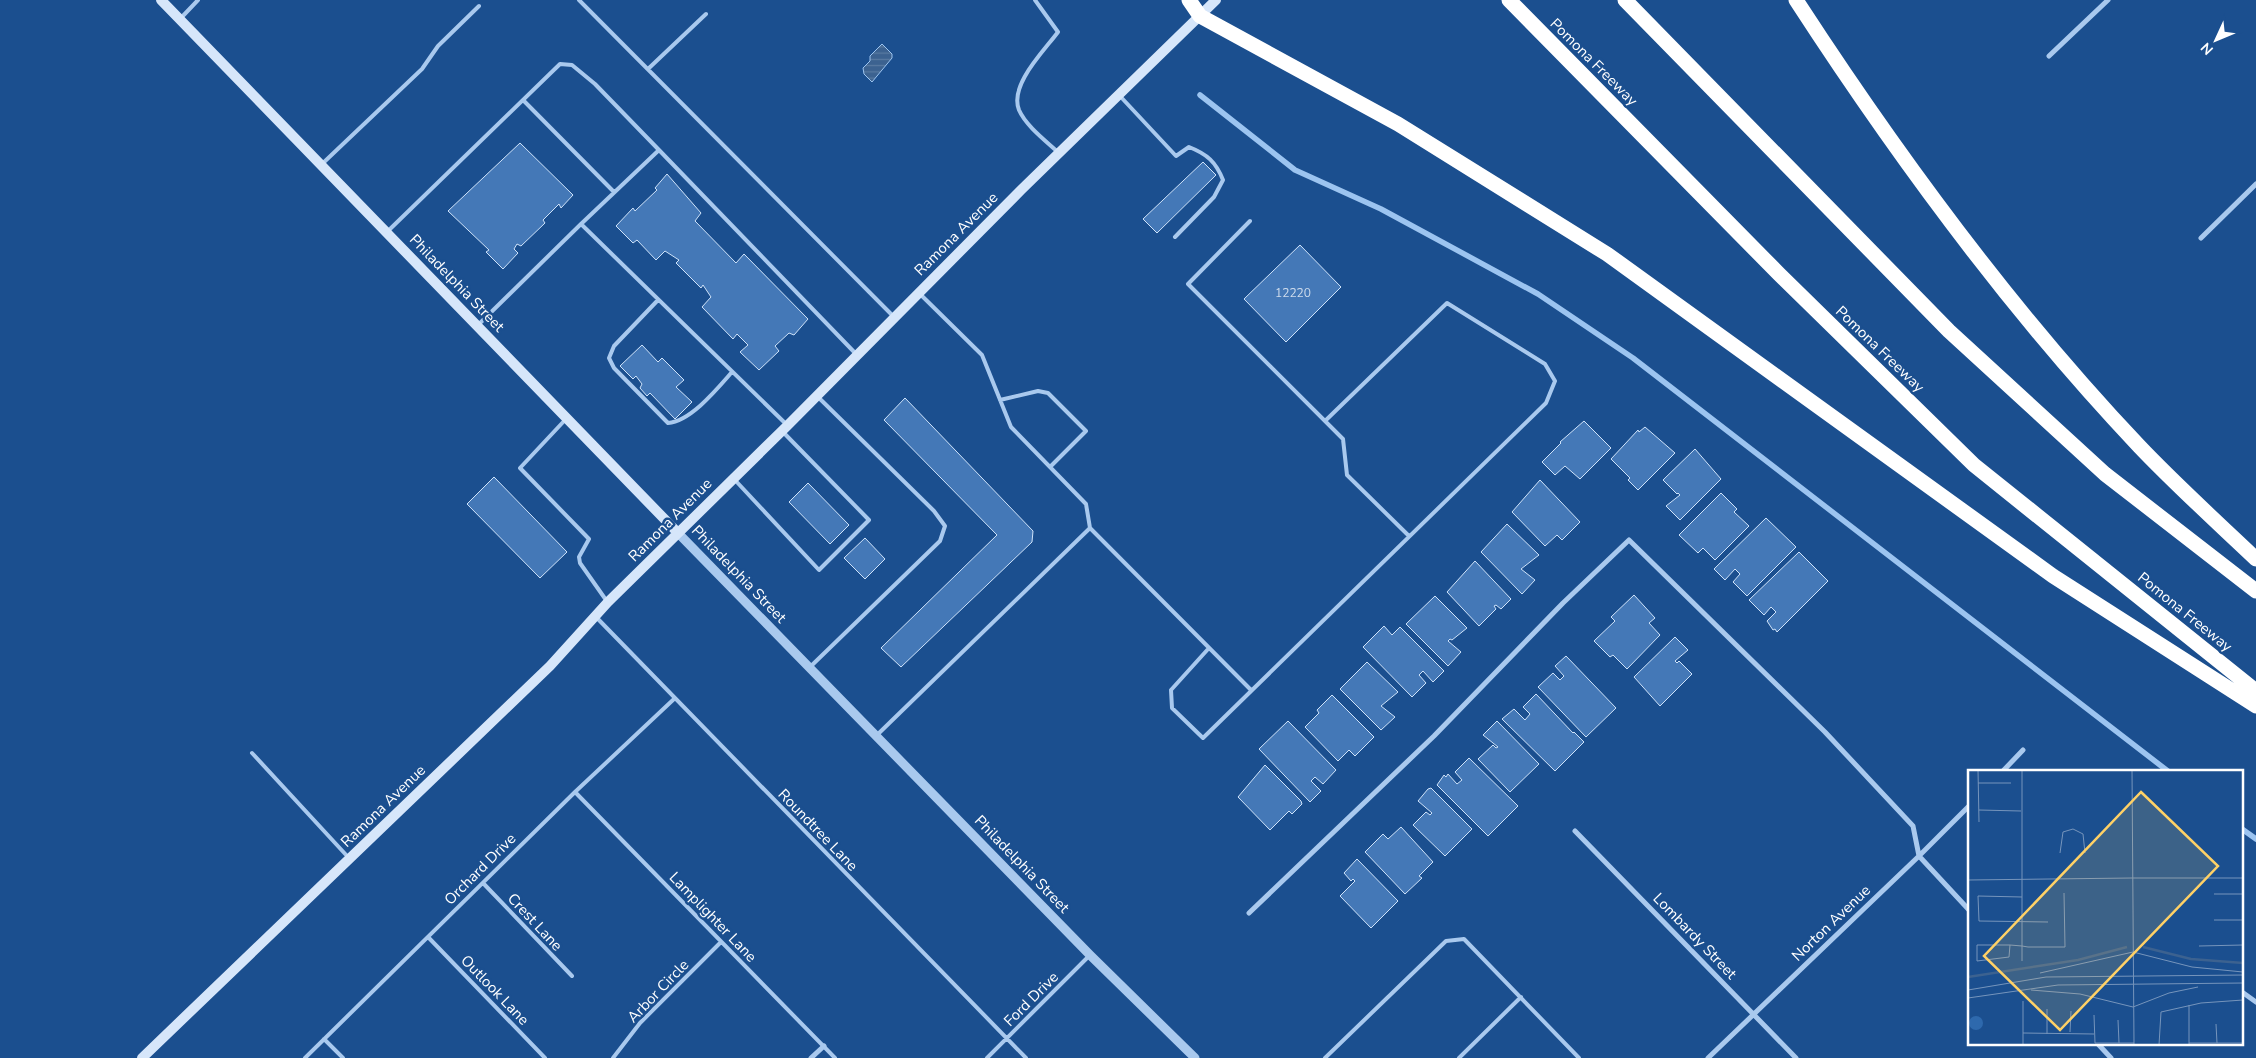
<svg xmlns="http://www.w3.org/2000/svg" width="2256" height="1058" font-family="'Nunito Sans',sans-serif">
<defs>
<pattern id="water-rules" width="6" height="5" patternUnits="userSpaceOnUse" patternTransform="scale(1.25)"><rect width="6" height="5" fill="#3c6290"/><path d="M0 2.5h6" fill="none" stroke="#597aa1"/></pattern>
</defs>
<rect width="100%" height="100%" fill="#1b4f8f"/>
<!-- water -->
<path fill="url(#water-rules)" stroke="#9cc4f0" d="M 882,44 L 892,54 L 892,58 L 872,82 L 864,74 L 863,68 L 870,61 L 870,56 Z"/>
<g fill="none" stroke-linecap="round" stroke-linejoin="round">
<!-- stream -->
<path stroke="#9cc4f0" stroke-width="5.5" d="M 1200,95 L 1295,170 L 1381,209 L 1538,294 L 1633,358 L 2169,772
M 2242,829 L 2256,839"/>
</g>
<!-- building -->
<path fill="#4478b7" stroke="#cfe3fa" d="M 520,143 L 573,195 L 561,208 L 559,204 L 543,220 L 545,223 L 521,246 L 517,244 L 514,249 L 518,253 L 503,269 L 486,252 L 489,250 L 448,211 Z
M 1203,162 L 1216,175 L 1157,233 L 1143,219 Z
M 667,174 L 701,213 L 695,221 L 736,263 L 744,254 L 808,319 L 794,335 L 789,333 L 775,346 L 779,351 L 759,370 L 740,352 L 748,345 L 737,334 L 733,339 L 702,307 L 711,297 L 703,285 L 701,288 L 676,263 L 679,260 L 665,251 L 656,260 L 637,240 L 633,243 L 616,226 L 633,208 L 635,211 L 657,190 L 655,188 Z
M 1300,245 L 1341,287 L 1286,342 L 1244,299 Z
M 642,345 L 658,362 L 662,358 L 684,380 L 676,387 L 692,402 L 675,419 L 650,393 L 647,396 L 640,388 L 642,384 L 636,376 L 633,379 L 620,366 Z
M 905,398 L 1033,531 L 1032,542 L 901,667 L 881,648 L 997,535 L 884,420 Z
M 1584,421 L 1611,448 L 1580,479 L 1565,466 L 1555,475 L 1542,462 L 1561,443 L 1560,442 Z
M 1645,427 L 1675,453 L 1638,490 L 1628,480 L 1630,478 L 1611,459 L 1638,430 L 1639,432 Z
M 1695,449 L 1721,479 L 1680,520 L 1666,506 L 1680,495 L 1678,493 L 1677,494 L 1663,480 Z
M 494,477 L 567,552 L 540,578 L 467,504 Z
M 1540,480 L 1580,522 L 1562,540 L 1557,535 L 1545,546 L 1512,512 Z
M 808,483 L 849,525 L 830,544 L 789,502 Z
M 1721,493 L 1737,509 L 1734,512 L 1749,526 L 1715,560 L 1703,548 L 1698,553 L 1679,535 Z
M 1766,518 L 1796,547 L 1747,596 L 1733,582 L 1740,574 L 1735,569 L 1725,580 L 1714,569 Z
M 1507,524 L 1539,555 L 1521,569 L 1535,580 L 1522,594 L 1481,552 Z
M 865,538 L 885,559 L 865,579 L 844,558 Z
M 1799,552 L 1828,581 L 1777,632 L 1775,629 L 1773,630 L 1767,621 L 1776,612 L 1771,607 L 1764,615 L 1749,600 Z
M 1475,561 L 1511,599 L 1501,609 L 1496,605 L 1494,606 L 1496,609 L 1479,626 L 1447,592 Z
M 1634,595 L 1655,618 L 1649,623 L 1660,635 L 1627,669 L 1613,655 L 1610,657 L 1594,641 L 1615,621 L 1611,617 Z
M 1435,596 L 1467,628 L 1452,640 L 1450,639 L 1448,641 L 1461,652 L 1448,666 L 1406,624 Z
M 1384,626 L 1392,635 L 1400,627 L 1444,671 L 1433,682 L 1423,671 L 1419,675 L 1426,683 L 1412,697 L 1363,647 Z
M 1675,637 L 1688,650 L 1675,661 L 1677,663 L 1679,661 L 1692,674 L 1660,706 L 1634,677 Z
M 1566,656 L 1616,708 L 1586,737 L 1538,687 L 1553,673 L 1560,680 L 1564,676 L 1555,666 Z
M 1367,662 L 1398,692 L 1381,706 L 1395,717 L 1381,730 L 1340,689 Z
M 1536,694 L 1573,733 L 1574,732 L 1584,742 L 1555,771 L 1502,719 L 1514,709 L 1525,720 L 1530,714 L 1523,707 Z
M 1332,695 L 1374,737 L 1355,756 L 1349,750 L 1338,761 L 1305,727 L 1319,713 L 1317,710 Z
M 1288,721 L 1336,770 L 1323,784 L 1315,777 L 1311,781 L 1321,791 L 1310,802 L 1259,749 Z
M 1497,721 L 1539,764 L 1510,792 L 1478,759 L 1493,745 L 1496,748 L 1498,747 L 1483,735 Z
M 1469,758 L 1518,806 L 1488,836 L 1437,785 L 1444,775 L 1446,777 L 1448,774 L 1457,784 L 1462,780 L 1455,772 Z
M 1265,765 L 1301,801 L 1302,804 L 1292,814 L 1289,811 L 1270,830 L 1238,797 Z
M 1431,788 L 1472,829 L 1445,856 L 1413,825 L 1426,812 L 1430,815 L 1432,813 L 1418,801 L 1428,789 Z
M 1401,827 L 1433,862 L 1419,876 L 1422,878 L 1405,894 L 1365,852 L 1383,834 L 1388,839 Z
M 1357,859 L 1398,901 L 1371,928 L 1340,896 L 1355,881 L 1353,879 L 1351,881 L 1344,873 Z"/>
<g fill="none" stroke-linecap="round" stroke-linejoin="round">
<!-- service -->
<path stroke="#a9c9ee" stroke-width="4" d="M 579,0 L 894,317
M 1035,0 L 1058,32 C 1044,51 1009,85 1019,110 C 1026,126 1046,141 1059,153
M 180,19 L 198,0
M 648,69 L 706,14
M 1119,95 L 1176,156 L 1189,147 C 1207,154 1216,162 1223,180 L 1214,197 L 1175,237
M 523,100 L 614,192
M 659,150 L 857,355
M 322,164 L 422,69 L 438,46 L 479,6
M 1250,221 L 1188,284 L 1343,439 L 1347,475 L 1409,536
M 388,231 L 560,64 L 572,65 L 595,84 L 659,150 L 581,224
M 920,294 L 982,355 L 1011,427 L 1086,504 L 1090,528 L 1251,690
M 658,300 L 614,346 L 609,358 L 614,368 L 668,423 C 691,421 717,389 732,372
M 478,325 L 581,224 L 786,424
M 1000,400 L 1038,391 L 1048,393 L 1086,431 L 1050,467
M 565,420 L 520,468 L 589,539 L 579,557 L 580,563 L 606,600
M 734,479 L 819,570 L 869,520 L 782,431
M 597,618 L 1026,1058
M 1209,648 L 1171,690 L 1172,708 L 1203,738 L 1546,403 L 1555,381 L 1545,364 L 1447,303 L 1325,421
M 809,668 L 940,541 L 945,526 L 934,511 L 817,396
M 877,735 L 1090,528
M 252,753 L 348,857
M 575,792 L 835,1058
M 483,883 L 572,976
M 428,937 L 545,1058
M 324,1039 L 343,1058
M 305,1058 L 575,792 L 674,699
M 613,1058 L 640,1023 L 721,942
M 987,1058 L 1090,955
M 1325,1058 L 1446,941 L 1464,939 L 1579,1058
M 1459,1058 L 1521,997"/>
<!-- minor -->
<path stroke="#a9c9ee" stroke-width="5" d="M 2049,56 L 2108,0
M 2201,238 L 2256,184
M 2002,772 L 2023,750
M 1575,831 L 1796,1058
M 1249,913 L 1434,736 L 1563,603 L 1629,540 L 1825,732 L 1913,826 L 1919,856 L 1970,911
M 2242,992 L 2256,1002
M 2098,1044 L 2111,1058
M 811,1058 L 824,1046
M 1708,1058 L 1919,856 L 1970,805"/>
<!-- tertiary -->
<path stroke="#a9c9ee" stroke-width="9" d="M 678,533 L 1090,955 L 1195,1058"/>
<!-- secondary -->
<path stroke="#d6e6fa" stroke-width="10" d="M 161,0 L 678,533
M 142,1058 L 550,666 L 608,602 L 787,426 L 1021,190 L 1216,0"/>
<!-- motorway -->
<path stroke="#fff" stroke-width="15" d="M 1189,0 L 1200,16 L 1398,124 L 1607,254 L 2053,576 L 2256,706
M 1509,0 L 1779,274 L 1974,465 L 2256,691
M 1625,0 L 1949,331 L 2105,474 L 2256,591
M 1796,0 C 1898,157 2010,310 2139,446 C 2176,485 2217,522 2256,559"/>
</g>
<g text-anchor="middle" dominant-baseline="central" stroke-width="5" stroke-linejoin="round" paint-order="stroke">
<!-- number labels -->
<g font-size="12" fill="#d0dded">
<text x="1293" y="293">12220</text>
</g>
<!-- street labels -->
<g font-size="15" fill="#fff" stroke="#1b4f8f">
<text transform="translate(1594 62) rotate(45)">Pomona Freeway</text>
<text transform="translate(956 234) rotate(-45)">Ramona Avenue</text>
<text transform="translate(457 283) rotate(46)">Philadelphia Street</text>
<text transform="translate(1880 349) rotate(44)">Pomona Freeway</text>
<text transform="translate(670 520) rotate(-45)">Ramona Avenue</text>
<text transform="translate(739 574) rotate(46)">Philadelphia Street</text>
<text transform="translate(2185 612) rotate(39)">Pomona Freeway</text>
<text transform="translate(383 806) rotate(-44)">Ramona Avenue</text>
<text transform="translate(818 830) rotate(46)">Roundtree Lane</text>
<text transform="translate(1022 864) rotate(46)">Philadelphia Street</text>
<text transform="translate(480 869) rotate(-45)">Orchard Drive</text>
<text transform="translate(713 917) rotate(46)">Lamplighter Lane</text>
<text transform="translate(535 922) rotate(47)">Crest Lane</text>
<text transform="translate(1831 923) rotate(-44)">Norton Avenue</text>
<text transform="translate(1695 936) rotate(46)">Lombardy Street</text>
<text transform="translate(495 990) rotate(46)">Outlook Lane</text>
<text transform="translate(658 991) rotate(-46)">Arbor Circle</text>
<text transform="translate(1031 999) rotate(-45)">Ford Drive</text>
</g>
</g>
<!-- overview -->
<g transform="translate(1968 770)">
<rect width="275" height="275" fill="#1b4f8f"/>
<path d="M1 253a7 7 0 1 1 14 0a7 7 0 1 1-14 0Z" fill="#2e69ad"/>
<path fill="none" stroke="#3c6290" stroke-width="2.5" d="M 175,177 L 223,189 L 275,193M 0,207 L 110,190 L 159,177"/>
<path fill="none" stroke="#7695bc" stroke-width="1" d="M 10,0 L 11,52M 54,0 L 54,191M 164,0 L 166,275M 275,0 L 275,109M 10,13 L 43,13M 11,40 L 53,41M 92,83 L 95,62 L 105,59 L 115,64 L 117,83M 164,108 L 275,108M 0,110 L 164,108M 246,124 L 275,124M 54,127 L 10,126 L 11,151 L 80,152M 246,150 L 275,150M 42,175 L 41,187 L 9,191 L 9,175 L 42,175 L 54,176 L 60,177 L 97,177 L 96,123M 231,176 L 275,175M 72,203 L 165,182 L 224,197 L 275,202M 0,220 L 78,207 L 275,205M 63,220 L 112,224 L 165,237 L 201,223 L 230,217M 0,228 L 90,215 L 275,213M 55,231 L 55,275M 221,235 L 221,275M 79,239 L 79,264M 126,245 L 127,273 L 166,273M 150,250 L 151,273M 248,254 L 249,273M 102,262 L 103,241M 55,263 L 126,264M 221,273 L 275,273M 191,275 L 193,242 L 233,233 L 275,230"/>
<path fill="#ffd166" fill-opacity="0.15" stroke="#ffd166" stroke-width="2.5" d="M 173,22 L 250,96 L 92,260 L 16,186 Z"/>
<rect width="275" height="275" fill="none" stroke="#fff" stroke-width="2.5"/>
</g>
<!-- north arrow -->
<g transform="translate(2216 40) rotate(226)" stroke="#1b4f8f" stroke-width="4" paint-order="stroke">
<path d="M0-4L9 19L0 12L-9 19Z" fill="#ffffff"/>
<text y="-8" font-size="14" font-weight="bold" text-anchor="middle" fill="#ffffff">N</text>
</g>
</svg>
